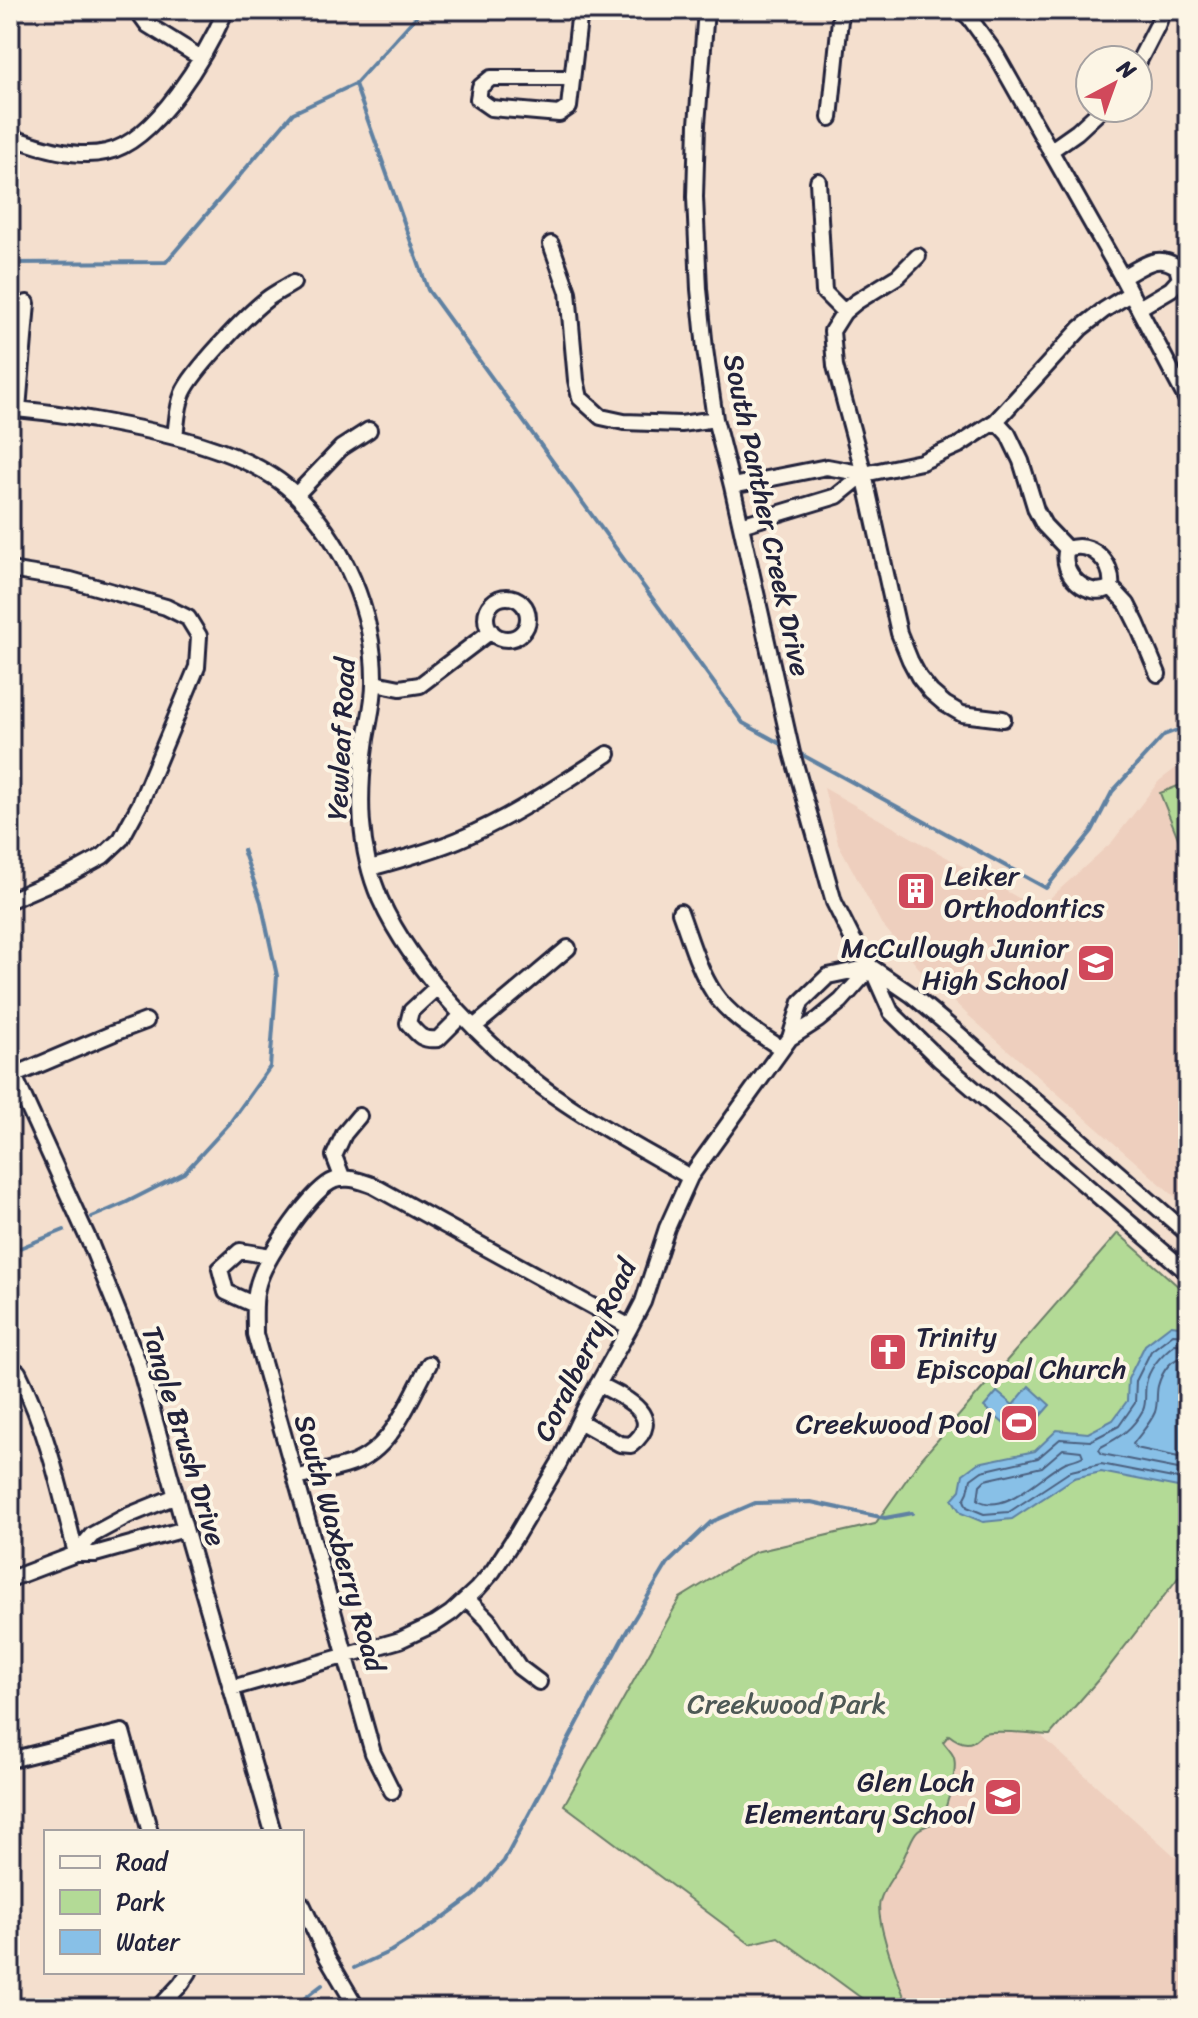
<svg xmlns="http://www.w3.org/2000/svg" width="1198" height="2018" font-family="Sriracha,sans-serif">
<rect width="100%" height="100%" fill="#f4dfce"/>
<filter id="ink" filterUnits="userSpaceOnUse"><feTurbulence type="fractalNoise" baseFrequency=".0125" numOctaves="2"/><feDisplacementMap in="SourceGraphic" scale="16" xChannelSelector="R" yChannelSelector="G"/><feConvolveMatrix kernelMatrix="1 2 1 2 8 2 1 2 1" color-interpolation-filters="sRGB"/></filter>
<g filter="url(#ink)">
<!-- built -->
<path fill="#eecfbe" d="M 1188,759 L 1188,1208 L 969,1016 L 919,968 L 881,923 L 838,843 L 824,788 L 1038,909 L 1112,842 L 1159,781 Z
M 988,1688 L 1188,1868 L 1188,1999 L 1185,2008 L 875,2008 L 778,1937 Z"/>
<!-- green -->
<path fill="#b3da96" stroke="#6a7e68" stroke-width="2" d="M 1188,782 L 1188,863 L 1160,793 Z
M 1118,1233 L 1188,1295 L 1188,1565 L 1105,1672 L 1050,1735 C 1035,1734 997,1729 984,1733 C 978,1736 975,1743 967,1743 C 961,1743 954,1739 949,1735 L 943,1742 C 946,1746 953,1753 954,1758 C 958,1772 946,1807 941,1821 C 911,1829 916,1832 904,1857 C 898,1872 884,1885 880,1901 C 874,1920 901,1987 908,2008 L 875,2008 L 778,1937 L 750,1944 L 564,1805 L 680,1598 L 755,1552 L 875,1524 L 921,1459 Z"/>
<!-- water -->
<path fill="#88c0e7" stroke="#5f81a2" stroke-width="2" d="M 1171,1325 L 1188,1327 L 1188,1489 L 1101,1472 L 1074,1478 L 1012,1519 L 983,1522 L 961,1513 L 952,1499 L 960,1490 L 963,1474 L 978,1463 L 1035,1451 L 1057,1430 L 1088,1433 L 1113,1420 L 1127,1401 L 1128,1379 L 1145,1345 Z
M 1029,1386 L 1050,1405 L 1021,1438 L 984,1407 L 997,1392 L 1013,1405 Z"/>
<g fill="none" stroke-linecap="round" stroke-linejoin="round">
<!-- shore -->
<path stroke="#4b6180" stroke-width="2" d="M 1188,1335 L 1173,1334 L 1151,1351 L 1136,1381 L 1135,1403 L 1119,1426 L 1090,1441 L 1060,1439 L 1038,1458 L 982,1471 L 971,1479 L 968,1492 L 964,1500 L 967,1507 L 984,1514 L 1009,1512 L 1071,1471 L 1101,1464 L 1188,1481
M 1188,1345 L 1175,1344 C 1162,1354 1149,1367 1146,1384 C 1144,1393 1147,1401 1143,1410 C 1132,1430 1120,1437 1101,1447 L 1099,1450 L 1102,1454 L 1188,1471
M 1188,1357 C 1172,1356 1162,1371 1158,1386 C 1156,1394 1158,1403 1155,1412 C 1150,1424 1140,1434 1133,1444 L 1136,1448 L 1188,1459
M 1063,1449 L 1081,1451 L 1083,1456 C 1078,1459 1072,1460 1066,1462 C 1041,1474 1006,1516 978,1500 L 980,1485 L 985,1480 L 1042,1467 Z"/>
<!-- stream -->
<path stroke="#5f81a2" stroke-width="4" d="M 422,10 L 355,84 L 428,290 L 743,723 L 785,746
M 10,263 L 166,262 L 293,113 L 355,84
M 797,752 L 1046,888 L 1092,831 L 1112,792 L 1164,735 L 1188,726
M 92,1217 L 125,1203 L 184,1173 L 229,1124 L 270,1067 L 277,976 L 261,902 L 243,850
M 10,1252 L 64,1230
M 354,1968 L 391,1951 L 437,1922 L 474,1895 L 504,1861 L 625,1634 L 668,1563 L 711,1522 L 755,1503 L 811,1502 L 885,1518 L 912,1513
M 296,2008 L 301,2001 L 322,1985"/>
<!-- minor casing -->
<g stroke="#22223b" stroke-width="20">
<path id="minor" d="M 137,10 L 148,25 L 201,58
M 706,10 L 697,124 L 695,197 L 699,289 L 705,349 L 715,419 L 732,486 L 792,753 L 834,902 L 852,938 L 871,967 L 891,1012 L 940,1060 L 1188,1273
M 961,10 L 969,17 L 995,53 L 1122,277 L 1188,402
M 1138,63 L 1157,26 L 1163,10
M 572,78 L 491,78 L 480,87 L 478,99 L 491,108 L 559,114 L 569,107 L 580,10
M 830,118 L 841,10
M 10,137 C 40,147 75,159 106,152 C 156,142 207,53 226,10
M 1050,151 L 1077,132 L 1103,108
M 818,181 L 824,292 L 844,312
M 551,244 L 568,292 L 576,380 L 580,398 L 601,417 L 624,422 L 681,424 L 715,419
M 918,256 L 898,276 L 856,302 L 844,312 L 832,331 L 835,366 L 864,474 L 899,633 L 910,660 L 919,677 L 931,692 L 945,704 L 962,714 L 1003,719
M 1122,277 C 1143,267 1156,252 1177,267 L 1180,279 L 1171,289 L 1139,308
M 10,409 C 39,410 66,415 94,420 C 156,431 249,449 295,494 C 344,542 374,612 374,679 C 375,699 369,720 366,739 C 358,794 358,848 380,899 C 413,974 497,1058 565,1103 C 605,1130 648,1153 690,1177
M 18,409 L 27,303
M 996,421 L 1008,434 L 1021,461 L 1036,510 L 1044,525 L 1067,549
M 175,437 C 177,422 177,407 183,393 C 192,372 247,314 267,299 C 275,293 285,288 293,283
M 732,486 L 827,467 L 864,474 L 921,462 L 959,445 L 996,421 L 1081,328 L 1104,310 L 1131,293
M 296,495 L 341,448 L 369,430
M 741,525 L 837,496 L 864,474
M 10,570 L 71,580 L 166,607 L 188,618 L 199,636 L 197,667 L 140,804 L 121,839 L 103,856 L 70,874 L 10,900
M 1111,587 C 1089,601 1058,573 1067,549 C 1091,540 1114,562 1111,587 L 1127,604 L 1137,624 L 1158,674
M486 618a21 21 0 1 1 42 0a21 21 0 1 1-42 0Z
M 375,683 L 400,688 L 420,685 L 491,631
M 370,868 C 399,860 429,852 458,840 C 511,818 560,785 608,754
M 680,912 C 690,939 698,969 714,993 C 730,1017 758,1033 782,1049
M 871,967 L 912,995 L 955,1031 L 1188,1234
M 437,987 L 411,1011 L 408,1023 C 418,1035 422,1041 438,1039 L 462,1015
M 474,1027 L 568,948
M 790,1038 L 818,1020 L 841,1001 L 871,967
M 10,1067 L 91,1245 L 139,1364 L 185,1529 L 273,1832
M 10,1077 L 114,1033 L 146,1021
M 343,1179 L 334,1156 L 344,1134 L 359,1116
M 255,1305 L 226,1292 L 220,1269 L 240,1251 L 271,1256
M 18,1372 C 47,1429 61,1492 76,1554
M 579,1421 L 620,1444 L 631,1445 C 668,1416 622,1396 598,1384
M 296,1478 C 314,1473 334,1470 351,1464 C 393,1449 409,1400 429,1364
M 76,1554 L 92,1535 L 127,1516 L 176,1496
M 10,1579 L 76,1554 L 95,1554 L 185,1529
M 467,1599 L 488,1620 L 519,1667 L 539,1682
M 232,1688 L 400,1640 L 436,1623 L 451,1613 L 477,1589 L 493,1571 L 517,1534 L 559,1463 L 586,1406 L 630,1327 L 643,1302 L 667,1228 L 690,1177 L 790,1038 L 801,1002 L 828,976 L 871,967
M 10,1760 L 122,1732 L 150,1832
M 392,1791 L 373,1753 L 255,1334 C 255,1316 253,1296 260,1278 C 268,1255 312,1188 335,1180 C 348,1176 360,1181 372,1185 L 630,1327
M 302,1904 L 327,1957 L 357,2008
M 159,2008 L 181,1984 L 189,1972"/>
</g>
<!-- minor -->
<use href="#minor" stroke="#fcf5e5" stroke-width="14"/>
</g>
</g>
<!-- icons -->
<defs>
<g id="building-square" transform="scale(2)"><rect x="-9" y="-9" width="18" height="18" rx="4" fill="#d1495b" stroke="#fcf5e5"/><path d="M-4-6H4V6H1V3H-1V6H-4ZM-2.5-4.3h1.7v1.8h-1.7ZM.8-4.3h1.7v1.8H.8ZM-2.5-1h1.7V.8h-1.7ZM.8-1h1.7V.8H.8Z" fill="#fff"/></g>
<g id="school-square" transform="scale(2)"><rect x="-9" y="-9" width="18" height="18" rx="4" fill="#d1495b" stroke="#fcf5e5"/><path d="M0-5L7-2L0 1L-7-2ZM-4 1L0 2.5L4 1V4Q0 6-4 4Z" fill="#fff"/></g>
<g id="church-square" transform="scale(2)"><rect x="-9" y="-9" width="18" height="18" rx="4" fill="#d1495b" stroke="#fcf5e5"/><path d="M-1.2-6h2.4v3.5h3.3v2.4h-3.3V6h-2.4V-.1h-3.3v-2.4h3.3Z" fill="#fff"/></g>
<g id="stadium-square" transform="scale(2)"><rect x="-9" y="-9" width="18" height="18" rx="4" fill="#d1495b" stroke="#fcf5e5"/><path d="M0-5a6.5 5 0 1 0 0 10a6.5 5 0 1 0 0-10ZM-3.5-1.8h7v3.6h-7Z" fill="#fff"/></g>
</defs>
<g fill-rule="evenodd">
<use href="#building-square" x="916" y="891"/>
<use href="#school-square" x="1096" y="963"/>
<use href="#church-square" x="888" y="1352"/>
<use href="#stadium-square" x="1019" y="1423"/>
<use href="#school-square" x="1003" y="1797"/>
</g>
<g text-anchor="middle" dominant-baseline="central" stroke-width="8" stroke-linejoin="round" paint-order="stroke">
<!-- street labels -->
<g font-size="28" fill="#22223b" stroke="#fcf5e5">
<text transform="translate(767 515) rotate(78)">South Panther Creek Drive</text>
<text transform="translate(341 739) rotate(-87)">Yewleaf Road</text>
<text transform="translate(585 1350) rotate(-64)">Coralberry Road</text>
<text transform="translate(184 1436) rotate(73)">Tangle Brush Drive</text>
<text transform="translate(340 1543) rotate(74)">South Waxberry Road</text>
</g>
<!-- poi labels -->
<g font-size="28" fill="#22223b" stroke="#fcf5e5" text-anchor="end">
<text x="944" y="875" text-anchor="start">Leiker<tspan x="944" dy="32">Orthodontics</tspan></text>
<text x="1068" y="947">McCullough Junior<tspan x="1068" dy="32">High School</tspan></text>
<text x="916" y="1336" text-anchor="start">Trinity<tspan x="916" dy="32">Episcopal Church</tspan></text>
<text x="991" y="1423">Creekwood Pool</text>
<text x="975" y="1781">Glen Loch<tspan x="975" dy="32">Elementary School</tspan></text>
</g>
<!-- park labels -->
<g font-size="28" fill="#4e5956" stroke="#fcf5e5">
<text x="787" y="1703">Creekwood Park</text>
</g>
</g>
<!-- margin -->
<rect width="1198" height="2018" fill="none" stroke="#fcf5e5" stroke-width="40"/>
<rect x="20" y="20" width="1158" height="1978" fill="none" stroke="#22223b" stroke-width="3" filter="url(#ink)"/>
<!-- legend -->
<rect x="44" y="1830" width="260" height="144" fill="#fcf5e5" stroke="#a5a1a1" stroke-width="2"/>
<rect x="60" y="1856" width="40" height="12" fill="#fcf5e5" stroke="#a5a1a1" stroke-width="2"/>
<text x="116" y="1870" font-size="24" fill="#22223b">Road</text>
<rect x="60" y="1890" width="40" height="24" fill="#b3da96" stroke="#a5a1a1" stroke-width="2"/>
<text x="116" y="1910" font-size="24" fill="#22223b">Park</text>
<rect x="60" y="1930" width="40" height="24" fill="#88c0e7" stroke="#a5a1a1" stroke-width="2"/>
<text x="116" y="1950" font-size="24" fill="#22223b">Water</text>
<!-- north arrow -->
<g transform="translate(1114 84) rotate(41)"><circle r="38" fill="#fcf5e5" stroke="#a5a1a1" stroke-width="2"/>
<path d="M0-6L14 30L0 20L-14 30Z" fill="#d1495b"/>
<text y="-12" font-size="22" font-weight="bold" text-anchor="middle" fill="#22223b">N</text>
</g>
</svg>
